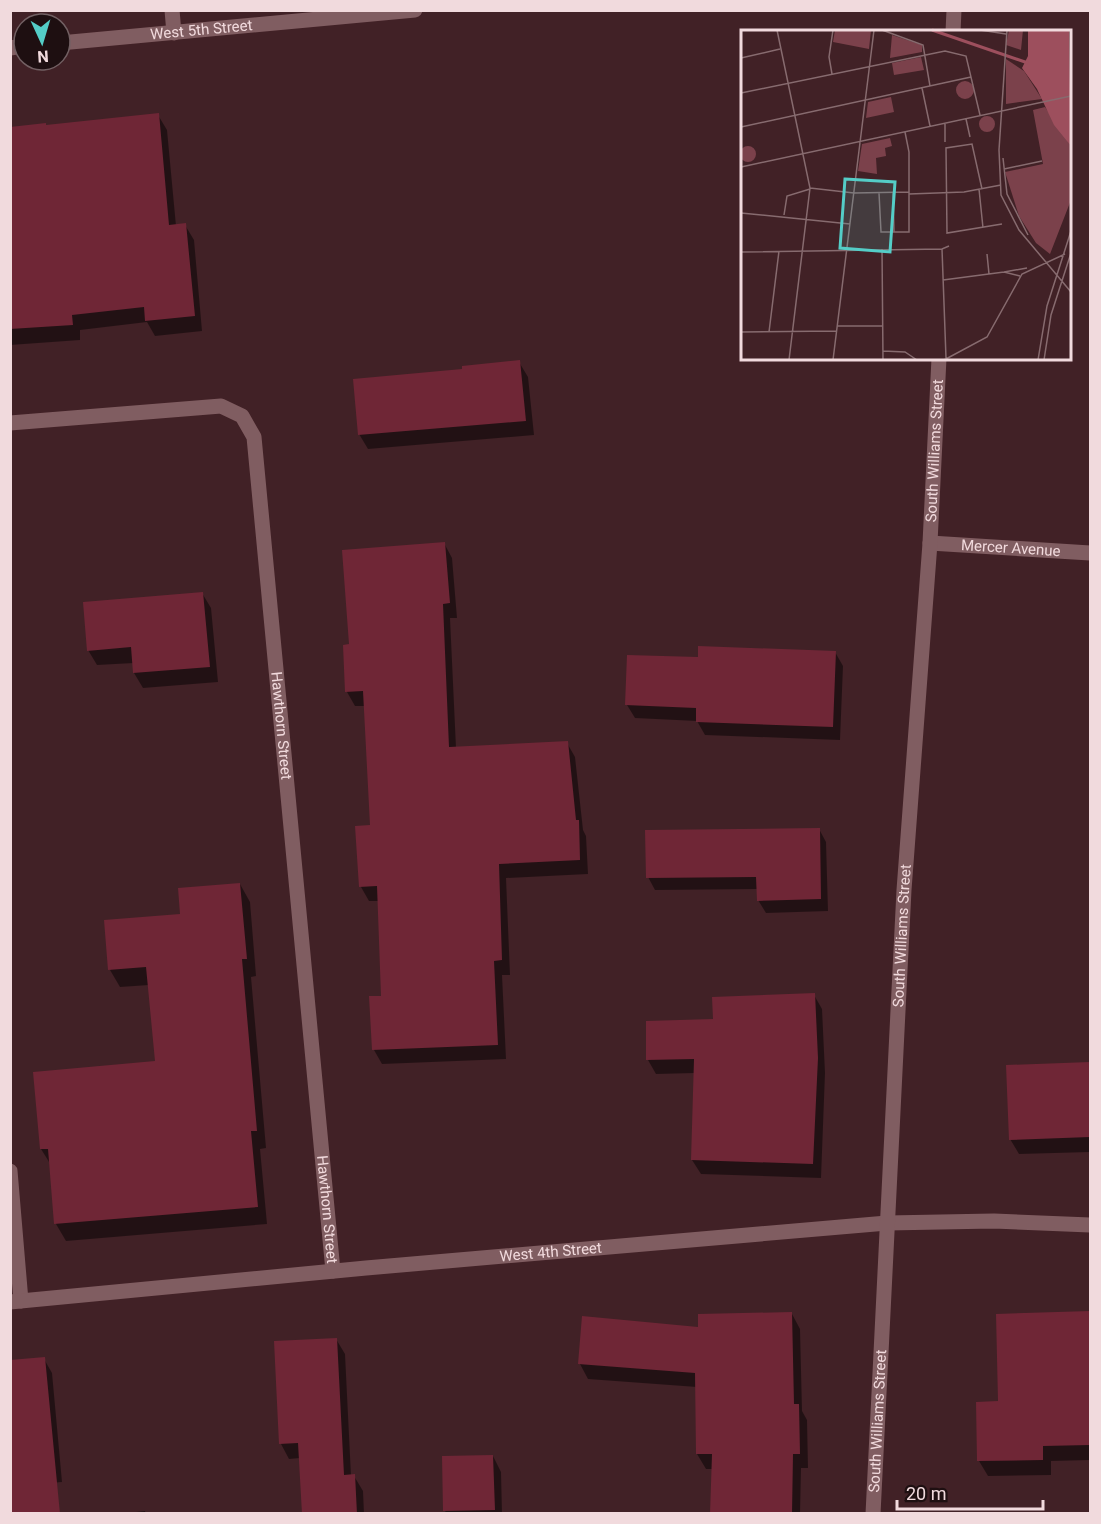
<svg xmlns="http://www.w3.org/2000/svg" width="1101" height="1524" font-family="Roboto,sans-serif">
<rect width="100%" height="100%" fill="#412126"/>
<!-- shadow -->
<path fill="#0007" d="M 158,115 L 167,130 L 176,226 L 185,225 L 194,240 L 202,331 L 155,336 L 147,322 L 80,330 L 80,340 L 10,345 L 10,128 L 46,127 Z
M 519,362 L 528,377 L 534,435 L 368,449 L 359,434 L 464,370 Z
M 444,543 L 452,558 L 457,618 L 450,618 L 456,748 L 567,743 L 575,757 L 583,830 L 586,836 L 588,874 L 506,878 L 510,975 L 502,975 L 506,1059 L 382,1064 L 374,1050 L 383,997 L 379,901 L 369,901 L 361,887 L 372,827 L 366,706 L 355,706 L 347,692 L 351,646 Z
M 202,593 L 211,608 L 218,682 L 143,688 L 134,673 L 134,663 L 97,665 L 88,650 Z
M 835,652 L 843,666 L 840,740 L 705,735 L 697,721 L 635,718 L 627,705 L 700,658 Z
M 819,829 L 826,842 L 828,911 L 766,913 L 758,900 L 758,889 L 655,890 L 648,877 Z
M 240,884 L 250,902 L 256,976 L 251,977 L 266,1148 L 260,1149 L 267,1224 L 66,1241 L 56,1224 L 51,1165 L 41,1149 L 157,1063 L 149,985 L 120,987 L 110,970 L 182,915 Z
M 814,995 L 822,1009 L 825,1073 L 821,1178 L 701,1174 L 692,1160 L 695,1073 L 656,1074 L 648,1060 L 714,1021 Z
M 1090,1064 L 1090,1152 L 1019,1154 L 1010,1139 L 1008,1066 Z
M 1090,1313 L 1090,1460 L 1051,1461 L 1051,1475 L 988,1476 L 979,1461 L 977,1403 L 1000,1403 L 997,1316 Z
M 792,1314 L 800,1329 L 802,1411 L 807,1420 L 808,1468 L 801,1468 L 800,1514 L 712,1514 L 713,1469 L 706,1469 L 697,1454 L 697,1387 L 588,1379 L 580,1364 L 700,1328 Z
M 336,1339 L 345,1354 L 351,1476 L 354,1476 L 363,1491 L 364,1514 L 304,1514 L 300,1458 L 289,1459 L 281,1444 Z
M 44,1359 L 52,1373 L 62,1482 L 10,1486 Z
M 493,1456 L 501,1472 L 502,1514 L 446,1514 L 445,1510 Z
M 145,1511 L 146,1514 L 118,1514 Z"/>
<!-- building -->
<path fill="#6f2636" d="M 159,113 L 169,225 L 186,223 L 195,316 L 145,321 L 144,307 L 72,315 L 73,325 L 10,329 L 10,127 L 46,123 L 46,125 Z
M 520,360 L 526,421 L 358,435 L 353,379 L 462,369 L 462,366 Z
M 445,542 L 450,603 L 443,604 L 449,747 L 568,741 L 576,820 L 579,820 L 580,860 L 499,864 L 502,960 L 494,961 L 498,1045 L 372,1050 L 369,996 L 381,996 L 377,886 L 359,887 L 355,826 L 370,825 L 363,691 L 345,692 L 343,645 L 349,644 L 342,550 Z
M 203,592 L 210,667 L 133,673 L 131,647 L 87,651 L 83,602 Z
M 698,646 L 836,651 L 833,727 L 696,722 L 696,708 L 625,705 L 627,655 L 698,657 Z
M 820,828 L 821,899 L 757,901 L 756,877 L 646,878 L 645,830 Z
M 240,883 L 247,959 L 242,959 L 257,1131 L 251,1131 L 258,1207 L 54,1224 L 48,1149 L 40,1149 L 33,1072 L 155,1061 L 146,967 L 108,970 L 104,920 L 180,914 L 178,888 Z
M 815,993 L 818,1058 L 813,1164 L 691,1160 L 694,1059 L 646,1060 L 646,1021 L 713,1019 L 712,997 Z
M 1090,1062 L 1090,1137 L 1009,1140 L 1006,1065 Z
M 1090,1311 L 1090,1445 L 1043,1446 L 1043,1460 L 977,1461 L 976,1402 L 998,1401 L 996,1314 Z
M 792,1312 L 794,1404 L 799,1404 L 800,1454 L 793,1454 L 792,1514 L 710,1514 L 712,1454 L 696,1454 L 695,1373 L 578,1364 L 582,1316 L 698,1327 L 698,1314 Z
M 337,1338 L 344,1475 L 355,1474 L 357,1514 L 302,1514 L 298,1443 L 279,1444 L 274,1341 Z
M 45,1357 L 60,1514 L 10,1514 L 10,1360 Z
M 493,1455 L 495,1510 L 443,1511 L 442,1456 Z"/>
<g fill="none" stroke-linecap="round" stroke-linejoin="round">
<!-- minor -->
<g stroke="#805d61" stroke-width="15">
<path d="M 172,10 L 174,33"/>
<path d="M 953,32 L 954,10"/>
<path id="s1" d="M 60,43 L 415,10"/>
<path d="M 10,48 L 24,46"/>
<path id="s2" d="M 10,423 L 221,406 L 242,416 L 254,437 L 333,1271"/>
<path id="s3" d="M 930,543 L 1090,553"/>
<path d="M 10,1171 L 21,1301"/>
<path id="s4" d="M 10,1302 L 366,1268 L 887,1223 L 994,1221 L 1090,1225"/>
<path id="s5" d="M 873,1514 L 904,890 L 930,543 L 939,358"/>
</g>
</g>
<g text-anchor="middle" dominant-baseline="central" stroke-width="4.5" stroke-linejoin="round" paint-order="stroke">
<!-- street labels -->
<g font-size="15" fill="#f1dadd" stroke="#1e0f11">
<text stroke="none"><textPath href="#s1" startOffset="142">West 5th Street</textPath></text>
<text stroke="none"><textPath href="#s5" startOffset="1065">South Williams Street</textPath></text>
<text stroke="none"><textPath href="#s3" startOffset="81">Mercer Avenue</textPath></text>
<text stroke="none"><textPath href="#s2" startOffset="549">Hawthorn Street</textPath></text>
<text stroke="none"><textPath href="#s5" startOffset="579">South Williams Street</textPath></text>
<text stroke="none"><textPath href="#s2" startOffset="1035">Hawthorn Street</textPath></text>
<text stroke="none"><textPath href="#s4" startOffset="543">West 4th Street</textPath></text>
<text stroke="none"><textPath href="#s5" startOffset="93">South Williams Street</textPath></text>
</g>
</g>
<!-- overview -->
<g transform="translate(741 30)">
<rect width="330" height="330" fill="#412126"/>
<path d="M 94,0 L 130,0 L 128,19 L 92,12 ZM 268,0 L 282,0 L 280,20 L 265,15 ZM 151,5 L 181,15 L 181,22 L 149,28 ZM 180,27 L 183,40 L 153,45 L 151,33 ZM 265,29 L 283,41 L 301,69 L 265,74 ZM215 60a9 9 0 1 1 18 0a9 9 0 1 1-18 0ZM 150,67 L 153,82 L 125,88 L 127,72 ZM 304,77 L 330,116 L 330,170 L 309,224 L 295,213 L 278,186 L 264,142 L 302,134 L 292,80 ZM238 94a8 8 0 1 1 16 0a8 8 0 1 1-16 0ZM 149,108 L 151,116 L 144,118 L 145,126 L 135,128 L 136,144 L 117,141 L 121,114 ZM-1 124a8 8 0 1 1 16 0a8 8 0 1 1-16 0Z" fill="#7b414b"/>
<path d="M 287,0 L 328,0 L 330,116 L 313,95 L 296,59 L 281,38 L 287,26 Z" fill="#9d4f5d"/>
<path fill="none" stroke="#9d4f5d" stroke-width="3" d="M 191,0 L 287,33"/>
<path fill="none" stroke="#876b6f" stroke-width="1.5" d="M 36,0 L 69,158 L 48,330M 141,0 L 182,15 L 189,56M 239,0 L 265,4M 266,0 L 258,120 L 260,165 L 278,200 L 330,262M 0,28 L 39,19M 91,44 L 88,27 L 92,0M 181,58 L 189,96M 0,63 L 204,21 L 225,26 L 239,85M 225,89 L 229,107M 0,97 L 230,47M 204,112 L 204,94M 262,128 L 266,164 L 287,205M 0,137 L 330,66M 263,139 L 301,131M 69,158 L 113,163 L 168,162M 238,159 L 242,198M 241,159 L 231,114 L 205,118 L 206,203 L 261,194M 152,162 L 153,202M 138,163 L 140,202 L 168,202 L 168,122 L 164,102M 168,164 L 223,162 L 260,155M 0,183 L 109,194M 43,185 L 46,166 L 69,159M 141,219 L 142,330M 201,219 L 205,328M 0,222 L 201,219 L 208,216M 246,224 L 248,244M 263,242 L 286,238M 202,250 L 263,242 L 279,246M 96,296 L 142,296M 0,302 L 96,301M 28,302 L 38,221M 142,321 L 164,322 L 176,330M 92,330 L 133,0M 203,330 L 246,307 L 281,244 L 324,224M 297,330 L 306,276 L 330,201M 303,330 L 310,285 L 330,223"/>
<path fill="#54cdc7" fill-opacity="0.15" stroke="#54cdc7" stroke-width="3" d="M 104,149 L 154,152 L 149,222 L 99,218 Z"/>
<rect width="330" height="330" fill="none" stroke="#f1dadd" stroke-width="3"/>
</g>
<!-- border -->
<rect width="1101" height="1524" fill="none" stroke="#f1dadd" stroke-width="24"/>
<!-- north arrow -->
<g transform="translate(42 42) rotate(176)"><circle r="28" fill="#1e0f11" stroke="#726063" stroke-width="1.5"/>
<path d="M0-4.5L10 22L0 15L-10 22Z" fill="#54cdc7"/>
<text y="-9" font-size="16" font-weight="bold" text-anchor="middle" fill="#f1dadd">N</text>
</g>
<!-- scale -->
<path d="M897 1500v9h146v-9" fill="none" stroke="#f1dadd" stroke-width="3"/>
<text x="906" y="1500" font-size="18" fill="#f1dadd" stroke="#1e0f11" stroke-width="4.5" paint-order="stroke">20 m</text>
</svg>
